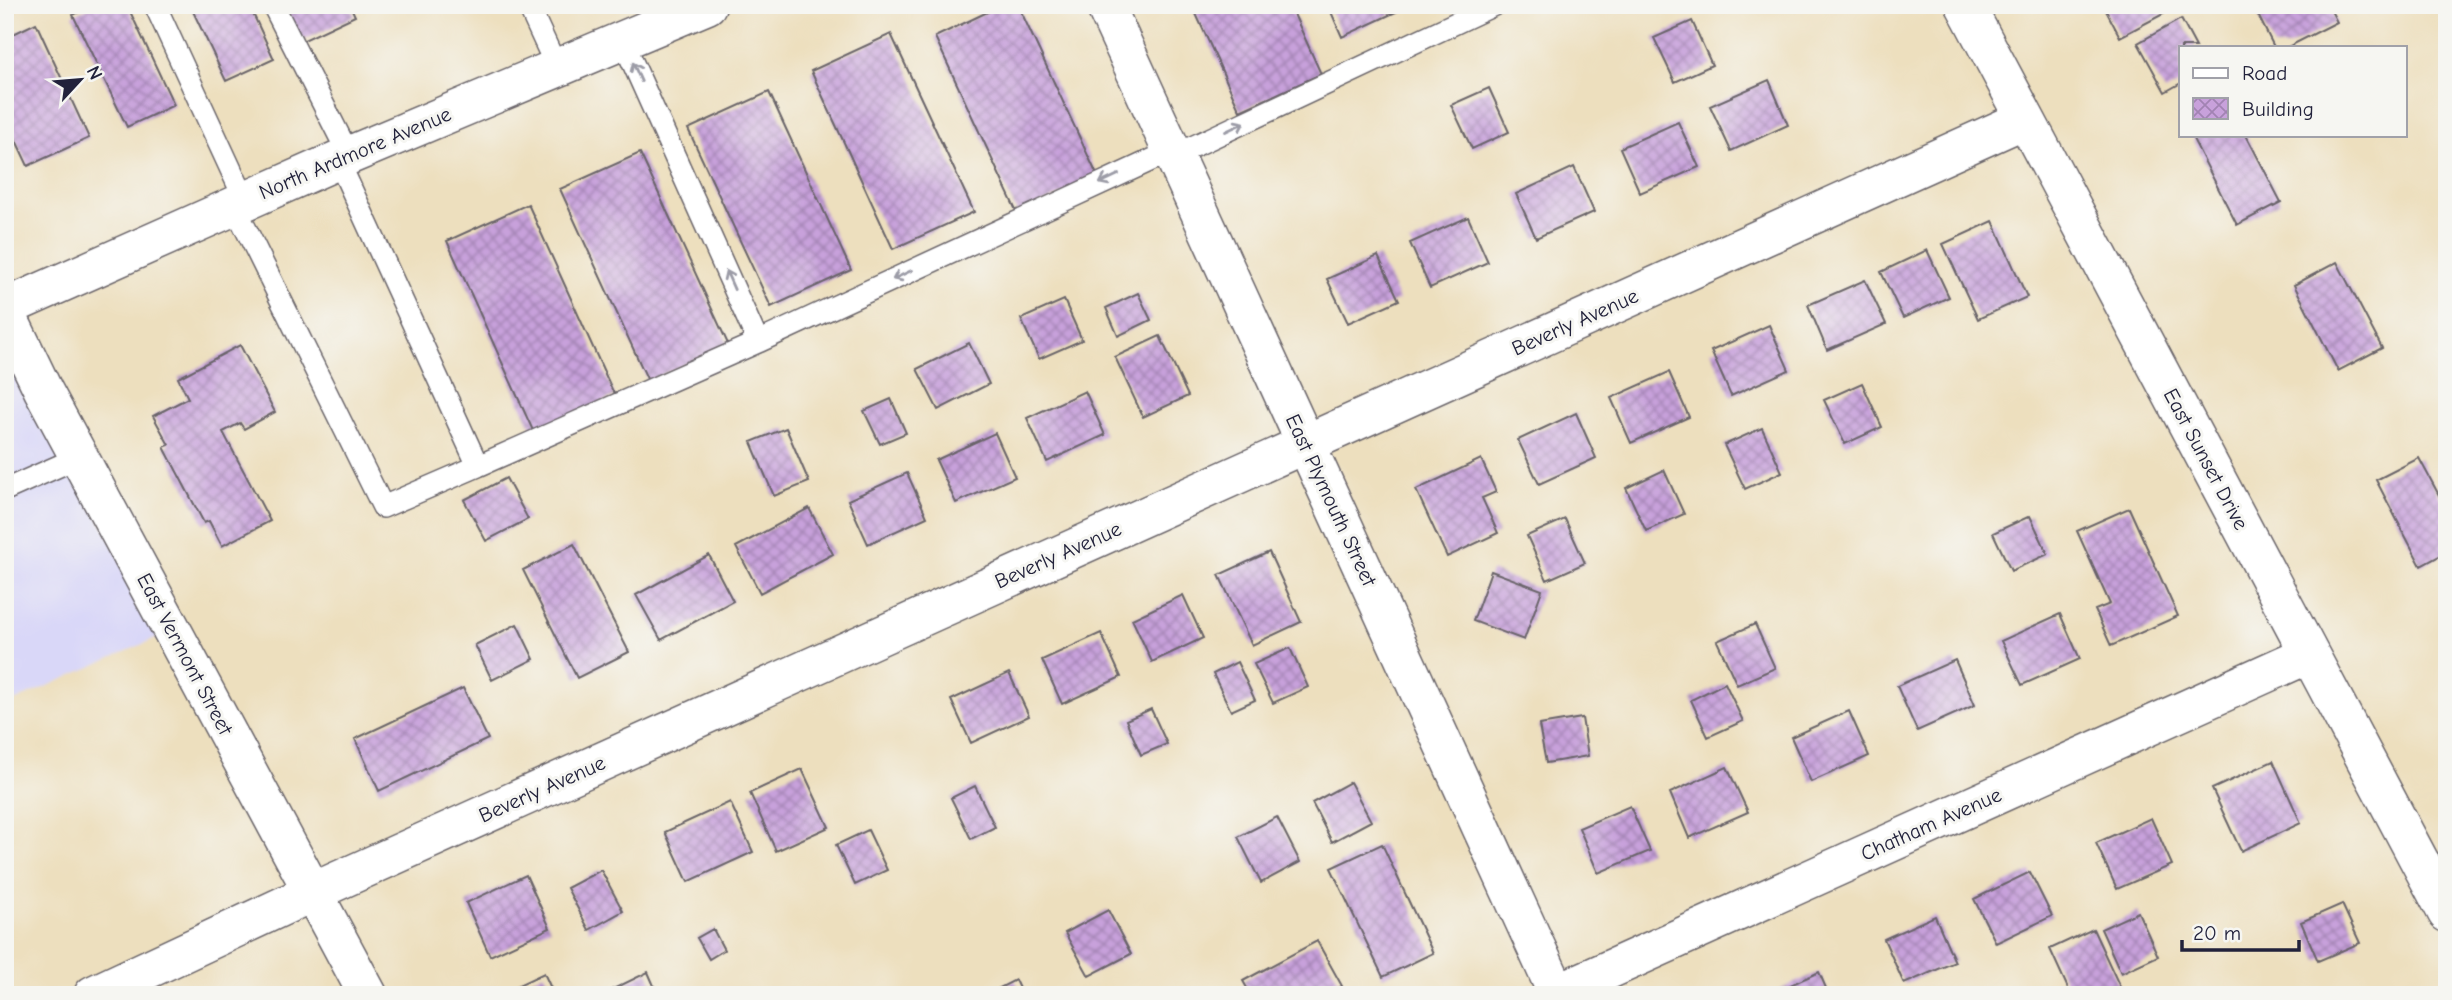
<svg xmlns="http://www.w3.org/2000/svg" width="2452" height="1000" font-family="'Comic Neue',sans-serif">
<defs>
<pattern id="building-cross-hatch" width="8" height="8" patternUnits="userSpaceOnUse" patternTransform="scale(1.75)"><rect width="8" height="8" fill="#c8a1db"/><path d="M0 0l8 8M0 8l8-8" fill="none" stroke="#a283b3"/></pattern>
</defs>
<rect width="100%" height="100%" fill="#f6f6f2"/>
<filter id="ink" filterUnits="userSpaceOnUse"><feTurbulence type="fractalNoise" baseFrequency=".0143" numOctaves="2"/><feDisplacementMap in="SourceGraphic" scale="14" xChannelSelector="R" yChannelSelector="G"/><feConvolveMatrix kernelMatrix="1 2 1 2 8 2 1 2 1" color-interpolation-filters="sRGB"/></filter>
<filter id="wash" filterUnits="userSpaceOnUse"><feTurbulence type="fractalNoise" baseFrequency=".00686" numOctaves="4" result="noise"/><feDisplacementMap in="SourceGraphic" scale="28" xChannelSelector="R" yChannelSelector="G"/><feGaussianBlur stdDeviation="1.57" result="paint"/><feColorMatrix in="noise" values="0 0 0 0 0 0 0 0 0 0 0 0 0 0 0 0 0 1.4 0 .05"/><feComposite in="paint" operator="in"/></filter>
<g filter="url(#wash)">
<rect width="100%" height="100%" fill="#eddfbe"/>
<!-- built -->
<path fill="#d9d7f8" d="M 5,348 L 163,635 L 5,705 Z"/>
<g id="blocks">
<!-- building -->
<path fill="url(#building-cross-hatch)" d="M 93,5 L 127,5 L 174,105 L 127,127 L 73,15 Z
M 190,5 L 249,5 L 274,59 L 226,81 Z
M 283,5 L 350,5 L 355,16 L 300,42 Z
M 1002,5 L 1018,5 L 1098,177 L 1018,215 L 935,37 Z
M 1192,5 L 1290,5 L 1321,74 L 1240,111 Z
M 1328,5 L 1411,5 L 1342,37 Z
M 2103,5 L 2180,5 L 2120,37 Z
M 2273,5 L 2328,5 L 2337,22 L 2288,47 L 2274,47 L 2257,13 Z
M 2181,19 L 2196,47 L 2181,47 L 2181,83 L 2165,92 L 2138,43 Z
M 1692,21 L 1712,65 L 1675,82 L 1654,38 Z
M 36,23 L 89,138 L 28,166 L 5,117 L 5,38 Z
M 891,34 L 974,212 L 893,249 L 811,71 Z
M 1769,80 L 1788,125 L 1731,151 L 1710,106 Z
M 1489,88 L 1509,132 L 1472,149 L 1451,105 Z
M 769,92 L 851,270 L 771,307 L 688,129 Z
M 1678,122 L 1699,167 L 1640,193 L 1620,148 Z
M 2200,135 L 2246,135 L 2281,202 L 2237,225 L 2193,139 Z
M 640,153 L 728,344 L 648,381 L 560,189 Z
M 1574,167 L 1594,212 L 1536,238 L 1516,194 Z
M 528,204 L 615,396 L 534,433 L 447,241 Z
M 1468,217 L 1488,262 L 1430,288 L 1410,243 Z
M 1993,221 L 2027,297 L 1978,319 L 1943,244 Z
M 1927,250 L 1949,297 L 1903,318 L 1881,272 Z
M 1378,256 L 1399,300 L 1348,323 L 1327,279 Z
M 2337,262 L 2382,348 L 2338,371 L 2294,285 Z
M 1865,280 L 1886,324 L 1827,350 L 1808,305 Z
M 1138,293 L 1151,320 L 1118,336 L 1106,308 Z
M 1064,300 L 1082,340 L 1039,359 L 1021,319 Z
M 1769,325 L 1789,370 L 1731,396 L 1711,351 Z
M 1160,336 L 1188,396 L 1143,417 L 1115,357 Z
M 969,343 L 989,384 L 938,410 L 917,369 Z
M 240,345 L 275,412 L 244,429 L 240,423 L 223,432 L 270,521 L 222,546 L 209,521 L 204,523 L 164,447 L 169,445 L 153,416 L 188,398 L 178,378 Z
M 1669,372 L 1689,417 L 1631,443 L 1611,398 Z
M 1862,383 L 1882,427 L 1845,444 L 1824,400 Z
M 1085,391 L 1105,435 L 1047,462 L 1027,418 Z
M 891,399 L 906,433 L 880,444 L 864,411 Z
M 1576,413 L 1596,458 L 1539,484 L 1518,440 Z
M 786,428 L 809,482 L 774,496 L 751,442 Z
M 1762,428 L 1782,472 L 1745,489 L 1724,445 Z
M 995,433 L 1015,477 L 956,503 L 936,460 Z
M 2419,458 L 2447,510 L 2447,552 L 2421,566 L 2376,480 Z
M 1481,459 L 1496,492 L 1482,498 L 1498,533 L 1447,557 L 1416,490 Z
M 1664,470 L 1684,514 L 1646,531 L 1626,488 Z
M 907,473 L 927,517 L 868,544 L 848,500 Z
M 506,478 L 528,519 L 486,541 L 464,500 Z
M 809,508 L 833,554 L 760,593 L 736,547 Z
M 2129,508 L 2178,616 L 2111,646 L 2095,610 L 2110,604 L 2077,531 Z
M 2030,516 L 2048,554 L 2011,571 L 1993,533 Z
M 1565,519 L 1585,563 L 1547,580 L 1527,536 Z
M 574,544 L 629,652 L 577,678 L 523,570 Z
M 1269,552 L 1301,622 L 1252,645 L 1219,575 Z
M 709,555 L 733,601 L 661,640 L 636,595 Z
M 1491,571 L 1542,590 L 1524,640 L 1473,621 Z
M 1183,595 L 1203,638 L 1152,662 L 1132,619 Z
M 2060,614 L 2080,659 L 2022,685 L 2001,641 Z
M 517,624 L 534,659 L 492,680 L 475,645 Z
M 1755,624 L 1775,668 L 1737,685 L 1717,641 Z
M 1101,633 L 1121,677 L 1062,704 L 1042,660 Z
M 1290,648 L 1308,687 L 1273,703 L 1254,664 Z
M 1955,660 L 1975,705 L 1917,731 L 1897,686 Z
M 1237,662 L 1255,700 L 1231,711 L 1213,674 Z
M 1009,673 L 1029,716 L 971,743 L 951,700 Z
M 1725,683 L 1743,721 L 1708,737 L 1691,700 Z
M 463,688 L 488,739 L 379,791 L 355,739 Z
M 1151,709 L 1167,744 L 1141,755 L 1126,720 Z
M 1849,711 L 1869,756 L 1811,782 L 1791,737 Z
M 1582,718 L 1588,756 L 1546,763 L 1539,725 Z
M 2273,761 L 2301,823 L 2241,851 L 2212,789 Z
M 1727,767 L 1748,812 L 1689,838 L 1670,793 Z
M 802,769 L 829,827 L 776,851 L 750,793 Z
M 1350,782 L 1371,821 L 1332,842 L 1312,803 Z
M 975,786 L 995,827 L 971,839 L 951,798 Z
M 730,802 L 753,852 L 688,882 L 665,832 Z
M 1630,806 L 1650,851 L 1598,873 L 1579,828 Z
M 1277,817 L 1300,862 L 1261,883 L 1238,837 Z
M 2151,818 L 2172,865 L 2117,889 L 2096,843 Z
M 868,830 L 887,870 L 855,885 L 836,845 Z
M 1382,844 L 1433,953 L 1383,977 L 1331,868 Z
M 601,870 L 623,911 L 589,930 L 567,888 Z
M 2030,872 L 2052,916 L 1996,943 L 1974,899 Z
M 526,875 L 550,928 L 490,956 L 466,903 Z
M 2342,904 L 2360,943 L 2318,961 L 2301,922 Z
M 1108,910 L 1131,954 L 1089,976 L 1065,933 Z
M 2138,912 L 2158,956 L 2121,973 L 2101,929 Z
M 1935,916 L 1955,962 L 1904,984 L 1884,939 Z
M 713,929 L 724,950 L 709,959 L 697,938 Z
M 2093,929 L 2120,987 L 2104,995 L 2071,995 L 2050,949 Z
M 1317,941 L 1342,986 L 1326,995 L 1251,995 L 1243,981 Z
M 648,972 L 658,995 L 606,995 L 605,993 Z
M 1819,972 L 1829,995 L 1768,995 Z
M 544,973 L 554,995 L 497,995 Z
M 1015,980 L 1022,995 L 986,995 Z"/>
</g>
</g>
<g filter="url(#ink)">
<use href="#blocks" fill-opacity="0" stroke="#696469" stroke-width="2"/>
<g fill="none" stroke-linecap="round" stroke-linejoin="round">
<!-- lane casing -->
<g stroke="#696469" stroke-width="24">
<path id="lane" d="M 155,5 L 245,200
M 273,5 L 349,155
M 528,5 L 557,68
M 623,41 L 758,342 L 1171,151
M 1173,156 L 1494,5
M 234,205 L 383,507 L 478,466 L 338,160
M 478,466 L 758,342
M 5,490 L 79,457"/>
</g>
<!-- street casing -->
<g stroke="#696469" stroke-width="41">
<path id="street" d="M 1105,5 L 1558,995
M 1965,5 L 2447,913
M 5,308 L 338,160 L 707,5
M 5,311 L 43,390 L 368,995
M 93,995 L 313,892 L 2025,119
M 1553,995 L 2309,654"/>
</g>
<!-- lane -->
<use href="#lane" stroke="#fff" stroke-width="21"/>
<!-- street -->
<use href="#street" stroke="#fff" stroke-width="38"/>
</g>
<!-- one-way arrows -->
<defs><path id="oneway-shaft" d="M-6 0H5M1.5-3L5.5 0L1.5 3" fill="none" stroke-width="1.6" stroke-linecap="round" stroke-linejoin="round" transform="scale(1.75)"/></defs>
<g stroke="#9c9ca7">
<use href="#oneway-shaft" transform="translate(637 72) rotate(-114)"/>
<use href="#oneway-shaft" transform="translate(1235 127) rotate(-25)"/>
<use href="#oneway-shaft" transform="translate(1109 179) rotate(155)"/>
<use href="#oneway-shaft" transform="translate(902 275) rotate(155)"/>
<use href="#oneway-shaft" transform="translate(730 280) rotate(-114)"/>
</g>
</g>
<g text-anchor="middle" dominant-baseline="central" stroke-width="6" stroke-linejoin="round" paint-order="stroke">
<!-- street labels -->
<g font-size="21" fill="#22223b" stroke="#f6f6f2">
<text transform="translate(355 153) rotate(-23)">North Ardmore Avenue</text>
<text transform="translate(1575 322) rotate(-24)">Beverly Avenue</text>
<text transform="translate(2206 459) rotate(62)">East Sunset Drive</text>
<text transform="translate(1331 500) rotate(65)">East Plymouth Street</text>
<text transform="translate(1058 555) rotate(-24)">Beverly Avenue</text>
<text transform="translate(185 654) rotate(62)">East Vermont Street</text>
<text transform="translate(542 789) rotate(-24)">Beverly Avenue</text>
<text transform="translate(1931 824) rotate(-24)">Chatham Avenue</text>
</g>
</g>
<!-- margin -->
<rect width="2452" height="1000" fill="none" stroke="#f6f6f2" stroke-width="28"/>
<!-- legend -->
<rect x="2179" y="46" width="228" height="91" fill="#f6f6f2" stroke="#a1a1a9" stroke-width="2"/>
<rect x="2193" y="68" width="35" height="10" fill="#ffffff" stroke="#a1a1a9" stroke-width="2"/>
<text x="2242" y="80" font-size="21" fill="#22223b">Road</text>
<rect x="2193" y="98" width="35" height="21" fill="url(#building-cross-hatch)" stroke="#a1a1a9" stroke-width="2"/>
<text x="2242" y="116" font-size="21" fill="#22223b">Building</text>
<!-- north arrow -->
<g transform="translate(80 80) rotate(64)" stroke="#f6f6f2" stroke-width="5" paint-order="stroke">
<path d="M0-5L12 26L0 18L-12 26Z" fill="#22223b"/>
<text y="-10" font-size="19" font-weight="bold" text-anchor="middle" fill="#22223b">N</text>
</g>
<!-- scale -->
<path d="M2182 940v10h117v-10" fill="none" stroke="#22223b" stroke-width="3.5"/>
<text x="2193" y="940" font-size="21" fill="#22223b" stroke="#f6f6f2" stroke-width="5" paint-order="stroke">20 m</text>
</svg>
